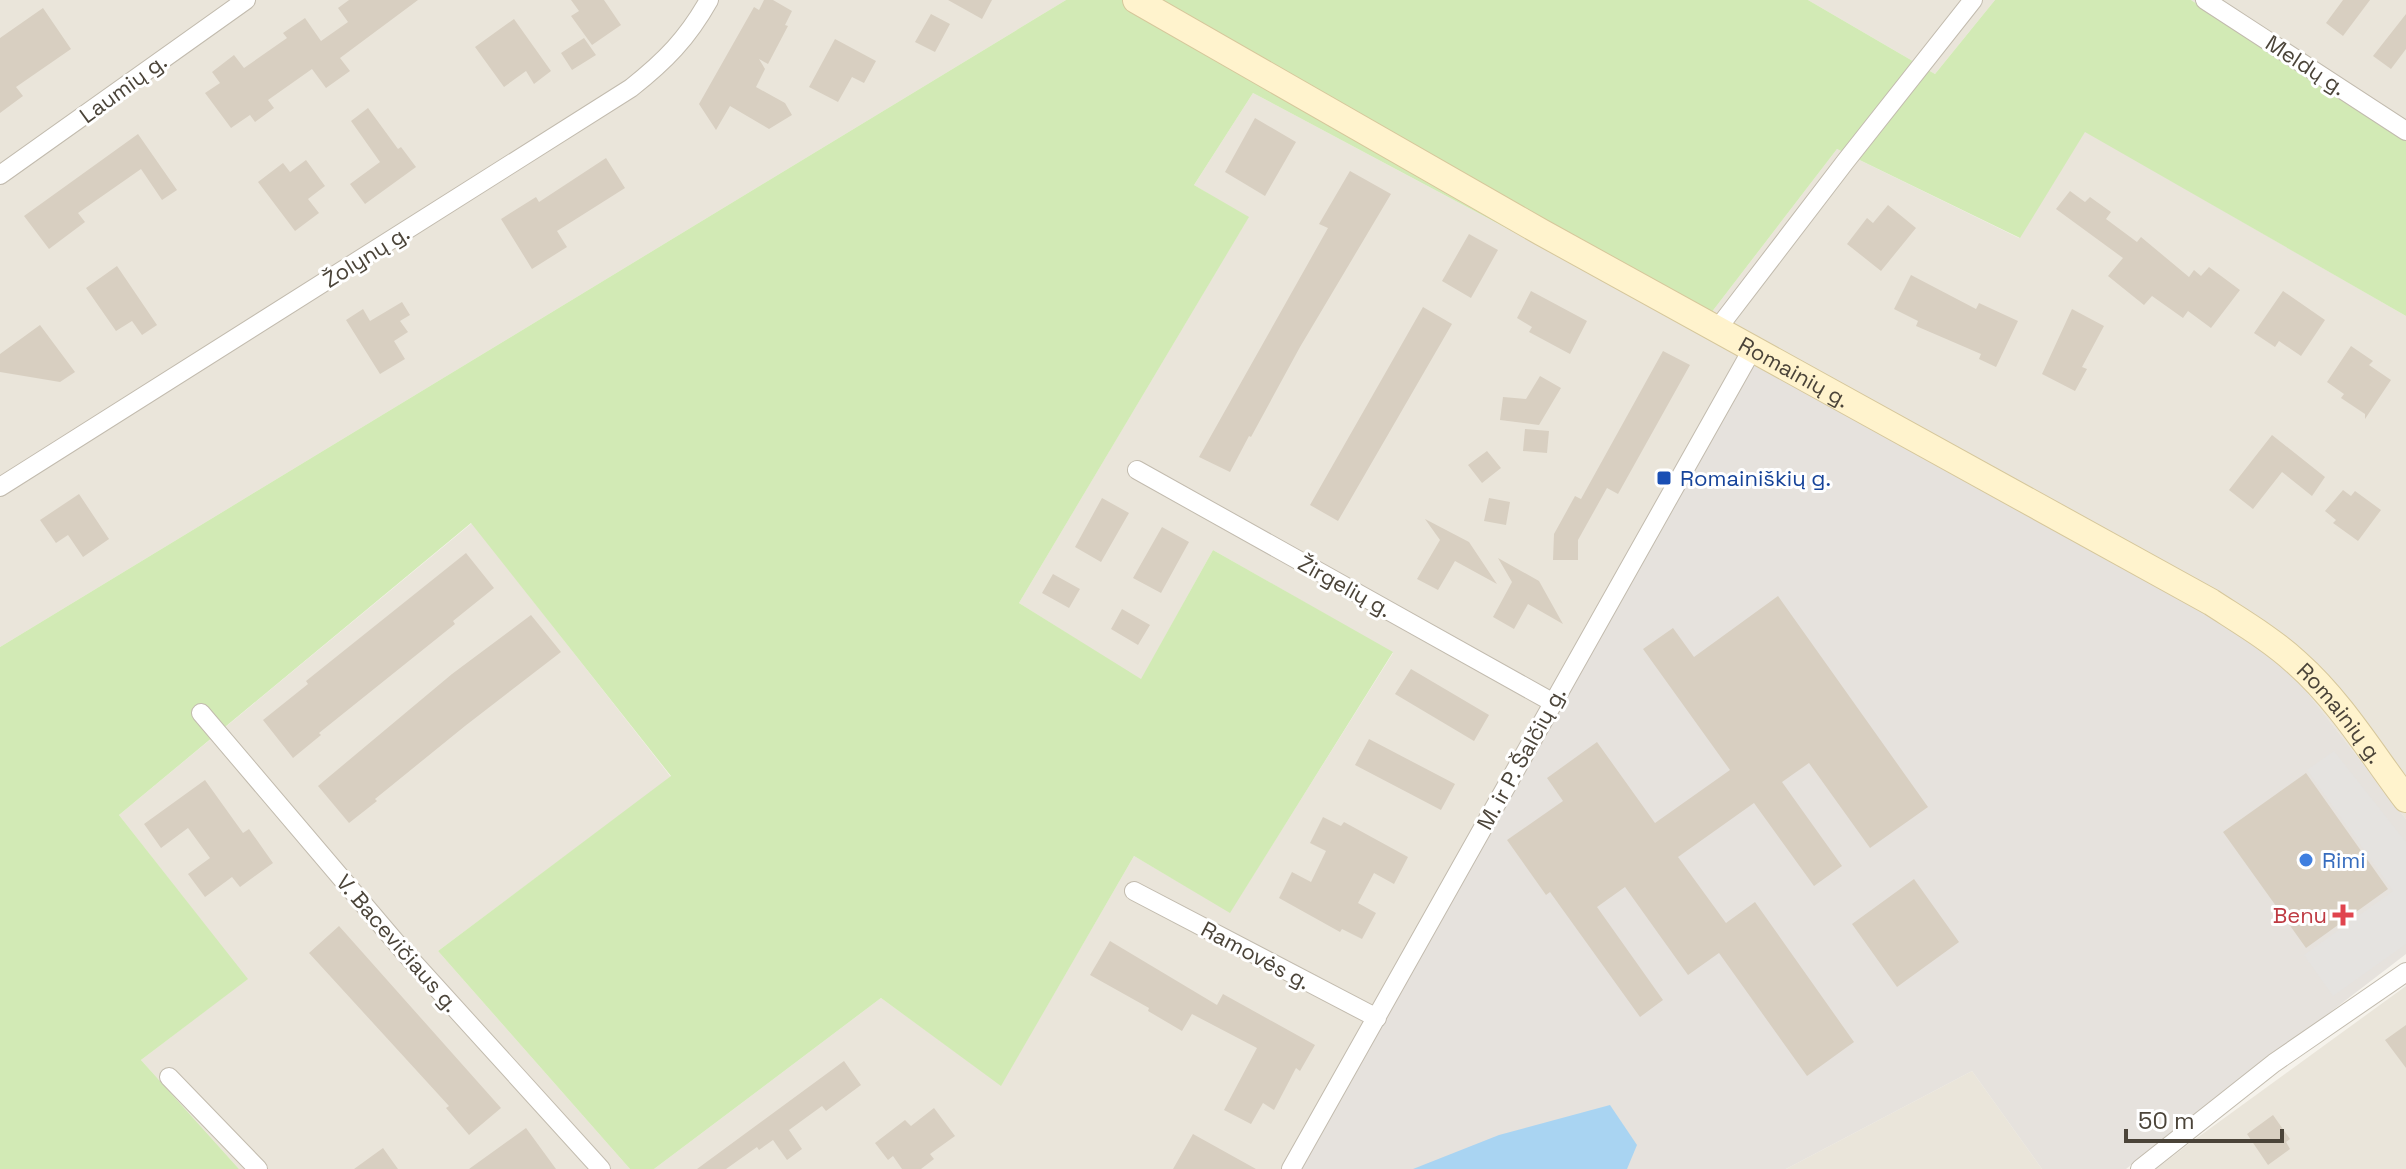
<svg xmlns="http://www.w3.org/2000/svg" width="2406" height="1169" font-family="'Space Grotesk',sans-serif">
<rect width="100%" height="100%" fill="#f6f3ec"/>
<!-- residential -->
<path fill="#eae5da" d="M 0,0 L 1066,0 L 0,647 Z
M 1808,0 L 1995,0 L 1935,74 Z
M 2191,0 L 2406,0 L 2406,140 L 2305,74 Z
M 1253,93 L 1698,330 L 1837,149 L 2019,238 L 2085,131 L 2406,316 L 2406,819 L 2303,687 L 1392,1007 L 1301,1169 L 654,1169 L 881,998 L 1001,1085 L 1134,856 L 1230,912 L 1393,653 L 1213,550 L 1141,680 L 1019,603 L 1248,218 L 1194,185 Z
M 472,523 L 671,777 L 438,951 L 630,1169 L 239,1169 L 141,1060 L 247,979 L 119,815 Z
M 2406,986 L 2406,1169 L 2156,1169 L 2190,1143 Z
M 1972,1071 L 2042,1169 L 1786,1169 Z"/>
<!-- industrial -->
<path fill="#e6e2dd" d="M 1757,361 L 2258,643 L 2303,687 L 2406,819 L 2406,954 L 2126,1169 L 2042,1169 L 1972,1071 L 1786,1169 L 1301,1169 Z"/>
<!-- green -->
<path fill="#d2eab5" d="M 1066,0 L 1808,0 L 1935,74 L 1995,0 L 2191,0 L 2406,140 L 2406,316 L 2085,132 L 2020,238 L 1837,149 L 1698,330 L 1253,93 L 1194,185 L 1249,217 L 1019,603 L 1141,679 L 1213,550 L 1393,652 L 1230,913 L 1134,856 L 1001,1086 L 881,998 L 654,1169 L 630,1169 L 438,951 L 671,776 L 471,523 L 119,815 L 248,979 L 141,1060 L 239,1169 L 0,1169 L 0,647 Z"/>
<!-- parking -->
<path fill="#e5e3e0" d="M 2334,751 L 2406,842 L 2406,944 L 2333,996 L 2304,955 L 2393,891 L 2307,770 Z"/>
<!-- water -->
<path fill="#a9d4f2" d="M 1610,1105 L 1637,1145 L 1627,1169 L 1413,1169 L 1499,1135 Z"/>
<!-- building -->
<path fill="#d8cfc1" d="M 349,0 L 418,0 L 340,58 L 350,71 L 326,88 L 312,69 L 268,100 L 274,108 L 255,122 L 250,115 L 231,128 L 205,93 L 220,83 L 212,72 L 234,55 L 244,68 L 287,38 L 283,33 L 305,18 L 321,41 L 348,22 L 338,8 Z
M 571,0 L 604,0 L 621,25 L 592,45 L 571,16 L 579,11 Z
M 764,0 L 773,0 L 792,11 L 785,25 L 788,26 L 768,64 L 759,59 L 765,69 L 756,87 L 785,103 L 792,115 L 769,129 L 730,106 L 716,130 L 699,104 L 754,7 L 759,10 Z
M 948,0 L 992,0 L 982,19 Z
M 2343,0 L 2370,0 L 2343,36 L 2326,23 Z
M 43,8 L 71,49 L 16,87 L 23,96 L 0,113 L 0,38 Z
M 931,14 L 950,24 L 935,52 L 915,42 Z
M 2406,14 L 2406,49 L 2391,69 L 2373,56 Z
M 514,19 L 551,71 L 534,84 L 526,71 L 504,87 L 475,47 Z
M 584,38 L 596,55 L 572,70 L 561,53 Z
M 835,39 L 876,61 L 864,83 L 852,77 L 838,102 L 809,87 Z
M 368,108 L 398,149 L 401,147 L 416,167 L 365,204 L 350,184 L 380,162 L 351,121 Z
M 1255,118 L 1296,142 L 1265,196 L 1225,172 Z
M 138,134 L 177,190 L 162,200 L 141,169 L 78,213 L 85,222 L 49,249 L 24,216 Z
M 606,158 L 625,188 L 557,231 L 567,247 L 532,269 L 501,219 L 536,197 L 539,202 Z
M 306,160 L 325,186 L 308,199 L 319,213 L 295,231 L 258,182 L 283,163 L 290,172 Z
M 1350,171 L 1391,194 L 1300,347 L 1251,437 L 1249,436 L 1230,472 L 1199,457 L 1328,228 L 1319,224 Z
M 2070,191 L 2085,202 L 2090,197 L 2111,212 L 2106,219 L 2137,242 L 2141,237 L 2189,277 L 2194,270 L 2201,276 L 2209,267 L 2240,290 L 2211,328 L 2188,311 L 2183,318 L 2152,296 L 2144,305 L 2108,276 L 2123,258 L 2056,209 Z
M 1888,205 L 1916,228 L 1881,271 L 1847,244 L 1867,218 L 1873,223 Z
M 1469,234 L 1498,250 L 1471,298 L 1442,281 Z
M 117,266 L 157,325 L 142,335 L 132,321 L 116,331 L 86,288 Z
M 1911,275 L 1976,309 L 1979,303 L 2018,321 L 1996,367 L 1979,359 L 1981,354 L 1916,326 L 1918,321 L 1894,309 Z
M 1531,291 L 1587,321 L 1570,354 L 1529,332 L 1532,327 L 1517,318 Z
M 2283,291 L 2325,320 L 2301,356 L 2279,341 L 2275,347 L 2254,333 Z
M 402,302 L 410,315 L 400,321 L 408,332 L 394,341 L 405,359 L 380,374 L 346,320 L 363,309 L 370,321 Z
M 1423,307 L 1452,324 L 1338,521 L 1310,505 Z
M 2072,309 L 2104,326 L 2082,367 L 2087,369 L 2075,391 L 2042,374 Z
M 40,325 L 75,372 L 60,382 L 0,372 L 0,354 Z
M 2351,346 L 2373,361 L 2369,365 L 2391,380 L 2365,419 L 2365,414 L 2341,398 L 2344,394 L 2327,382 Z
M 1663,351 L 1690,365 L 1618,494 L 1607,488 L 1578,540 L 1578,560 L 1553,560 L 1554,534 L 1575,496 L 1581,499 Z
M 1540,376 L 1561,388 L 1539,425 L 1500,420 L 1503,397 L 1526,399 Z
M 1525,429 L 1549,431 L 1547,453 L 1523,451 Z
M 2272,435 L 2325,477 L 2312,496 L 2282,472 L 2253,509 L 2229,490 Z
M 1487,451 L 1501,468 L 1482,483 L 1468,465 Z
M 2343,490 L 2351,496 L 2355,491 L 2381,510 L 2358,541 L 2333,523 L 2336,520 L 2325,511 Z
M 79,494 L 109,539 L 83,557 L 68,535 L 56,543 L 40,520 Z
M 1102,498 L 1129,513 L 1101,562 L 1075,547 Z
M 1489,498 L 1510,502 L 1506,525 L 1484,521 Z
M 1425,519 L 1469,542 L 1497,584 L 1455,561 L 1438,590 L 1417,579 L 1440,540 Z
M 1162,527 L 1189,542 L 1161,593 L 1133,578 Z
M 466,553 L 494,588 L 453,621 L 455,624 L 319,733 L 321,735 L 293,758 L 263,720 L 308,684 L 306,681 Z
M 1498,558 L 1539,581 L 1563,624 L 1528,604 L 1514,629 L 1493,617 L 1512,582 Z
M 1053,574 L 1080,589 L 1069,608 L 1042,593 Z
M 1778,596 L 1928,807 L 1870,848 L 1809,763 L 1782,782 L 1842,866 L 1814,886 L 1754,803 L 1678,857 L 1726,923 L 1755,902 L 1854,1042 L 1807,1076 L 1719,953 L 1688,975 L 1625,887 L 1597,907 L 1663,1000 L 1640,1017 L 1550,892 L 1546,895 L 1507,840 L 1563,801 L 1547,778 L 1597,742 L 1655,823 L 1730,770 L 1643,649 L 1673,628 L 1694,657 Z
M 1122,609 L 1150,625 L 1138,645 L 1111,629 Z
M 531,615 L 561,652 L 465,726 L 375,799 L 377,801 L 349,823 L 318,786 L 452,674 Z
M 1411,669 L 1489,715 L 1474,741 L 1395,694 Z
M 1369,739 L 1455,784 L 1441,810 L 1355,765 Z
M 2306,773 L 2388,889 L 2306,948 L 2223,832 Z
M 205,780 L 243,833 L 249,829 L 273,863 L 240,887 L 232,877 L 205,897 L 188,874 L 210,858 L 188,828 L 161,848 L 144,824 Z
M 1323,817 L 1341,826 L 1344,822 L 1408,857 L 1394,884 L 1374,873 L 1358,903 L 1376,913 L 1362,939 L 1342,929 L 1340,932 L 1279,898 L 1292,872 L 1311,882 L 1326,851 L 1310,843 Z
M 1914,879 L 1959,942 L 1897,987 L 1852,924 Z
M 339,926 L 501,1108 L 469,1135 L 446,1108 L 449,1106 L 309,953 Z
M 1110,941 L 1217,1005 L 1223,994 L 1315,1045 L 1300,1071 L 1296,1068 L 1274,1110 L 1263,1103 L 1251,1124 L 1224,1110 L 1257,1048 L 1192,1014 L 1182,1031 L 1148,1011 L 1149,1008 L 1090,975 Z
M 2406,1025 L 2406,1068 L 2385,1040 Z
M 844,1061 L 861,1085 L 826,1111 L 822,1106 L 789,1130 L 802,1149 L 787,1160 L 773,1140 L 759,1150 L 757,1147 L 726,1169 L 697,1169 Z
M 934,1108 L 955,1136 L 930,1154 L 934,1159 L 921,1169 L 902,1169 L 893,1156 L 888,1160 L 875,1143 L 905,1120 L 911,1126 Z
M 2273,1115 L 2290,1139 L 2286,1142 L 2290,1149 L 2268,1165 L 2247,1134 Z
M 526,1128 L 556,1169 L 469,1169 Z
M 1193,1134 L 1256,1169 L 1173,1169 Z
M 383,1148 L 398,1169 L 354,1169 Z"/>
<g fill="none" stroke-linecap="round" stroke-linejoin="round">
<!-- minor casing -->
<g stroke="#c2bbae" stroke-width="20">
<path id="minor" d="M 2205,0 L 2406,131
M 0,175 L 246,0
M 1718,328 L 1845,162 L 1973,0
M 1137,470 L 1552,702
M 0,487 L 631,88 C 665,61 687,39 709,0
M 201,713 L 405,953 L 601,1169
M 1134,891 L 1377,1018
M 169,1077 L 258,1169
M 1291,1169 L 1753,348
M 2140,1169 L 2274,1063 L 2406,972"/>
</g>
<!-- secondary casing -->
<g stroke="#d6c79b" stroke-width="28">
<g id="secondary">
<path id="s1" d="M 1136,0 L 1541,232 L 2211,602 C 2240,621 2271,639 2297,663 C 2340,701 2372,754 2406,799"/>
</g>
</g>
<!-- minor -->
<use href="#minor" stroke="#fff" stroke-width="18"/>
<!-- secondary -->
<use href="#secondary" stroke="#fff3cd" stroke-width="26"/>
</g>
<!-- markers -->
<rect fill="#1a4fb4" stroke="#fff" stroke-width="3" x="1656" y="470" width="16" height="16" rx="4"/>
<circle fill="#3f7fe0" stroke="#fff" stroke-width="3" cx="2306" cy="860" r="8"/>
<path fill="#e0444e" stroke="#fff" stroke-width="3" d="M2339 903h8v8h8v8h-8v8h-8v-8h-8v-8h8z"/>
<g text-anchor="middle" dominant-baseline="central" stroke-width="6" stroke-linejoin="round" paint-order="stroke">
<!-- street labels -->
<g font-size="22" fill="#4b4439" stroke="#fff">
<text transform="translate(2306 65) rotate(33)">Meldų g.</text>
<text transform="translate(123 88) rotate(-36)">Laumių g.</text>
<text transform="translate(366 256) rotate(-32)">Žolynų g.</text>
<text stroke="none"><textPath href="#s1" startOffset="756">Romainių g.</textPath></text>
<text transform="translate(1345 586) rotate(29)">Žirgelių g.</text>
<text stroke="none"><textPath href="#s1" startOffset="1404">Romainių g.</textPath></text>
<text transform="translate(1521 758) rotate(-61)">M. ir P. Šalčių g.</text>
<text transform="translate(398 943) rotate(49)">V. Bacevičiaus g.</text>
<text transform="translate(1256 955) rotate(28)">Ramovės g.</text>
</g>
<!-- transit labels -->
<g font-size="22" fill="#164399" stroke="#fff" text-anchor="start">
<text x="1680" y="478">Romainiškių g.</text>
</g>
<!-- shop labels -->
<g font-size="22" fill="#366cbe" stroke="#fff" text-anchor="start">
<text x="2322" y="860">Rimi</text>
</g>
<!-- health labels -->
<g font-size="22" fill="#be3a42" stroke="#fff" text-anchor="end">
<text x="2327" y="915">Benu</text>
</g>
</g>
<!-- scale -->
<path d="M2126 1129v12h156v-12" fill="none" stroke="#4b4439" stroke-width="4"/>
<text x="2138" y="1129" font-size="24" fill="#4b4439" stroke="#ffffff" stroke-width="6" paint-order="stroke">50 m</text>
</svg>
